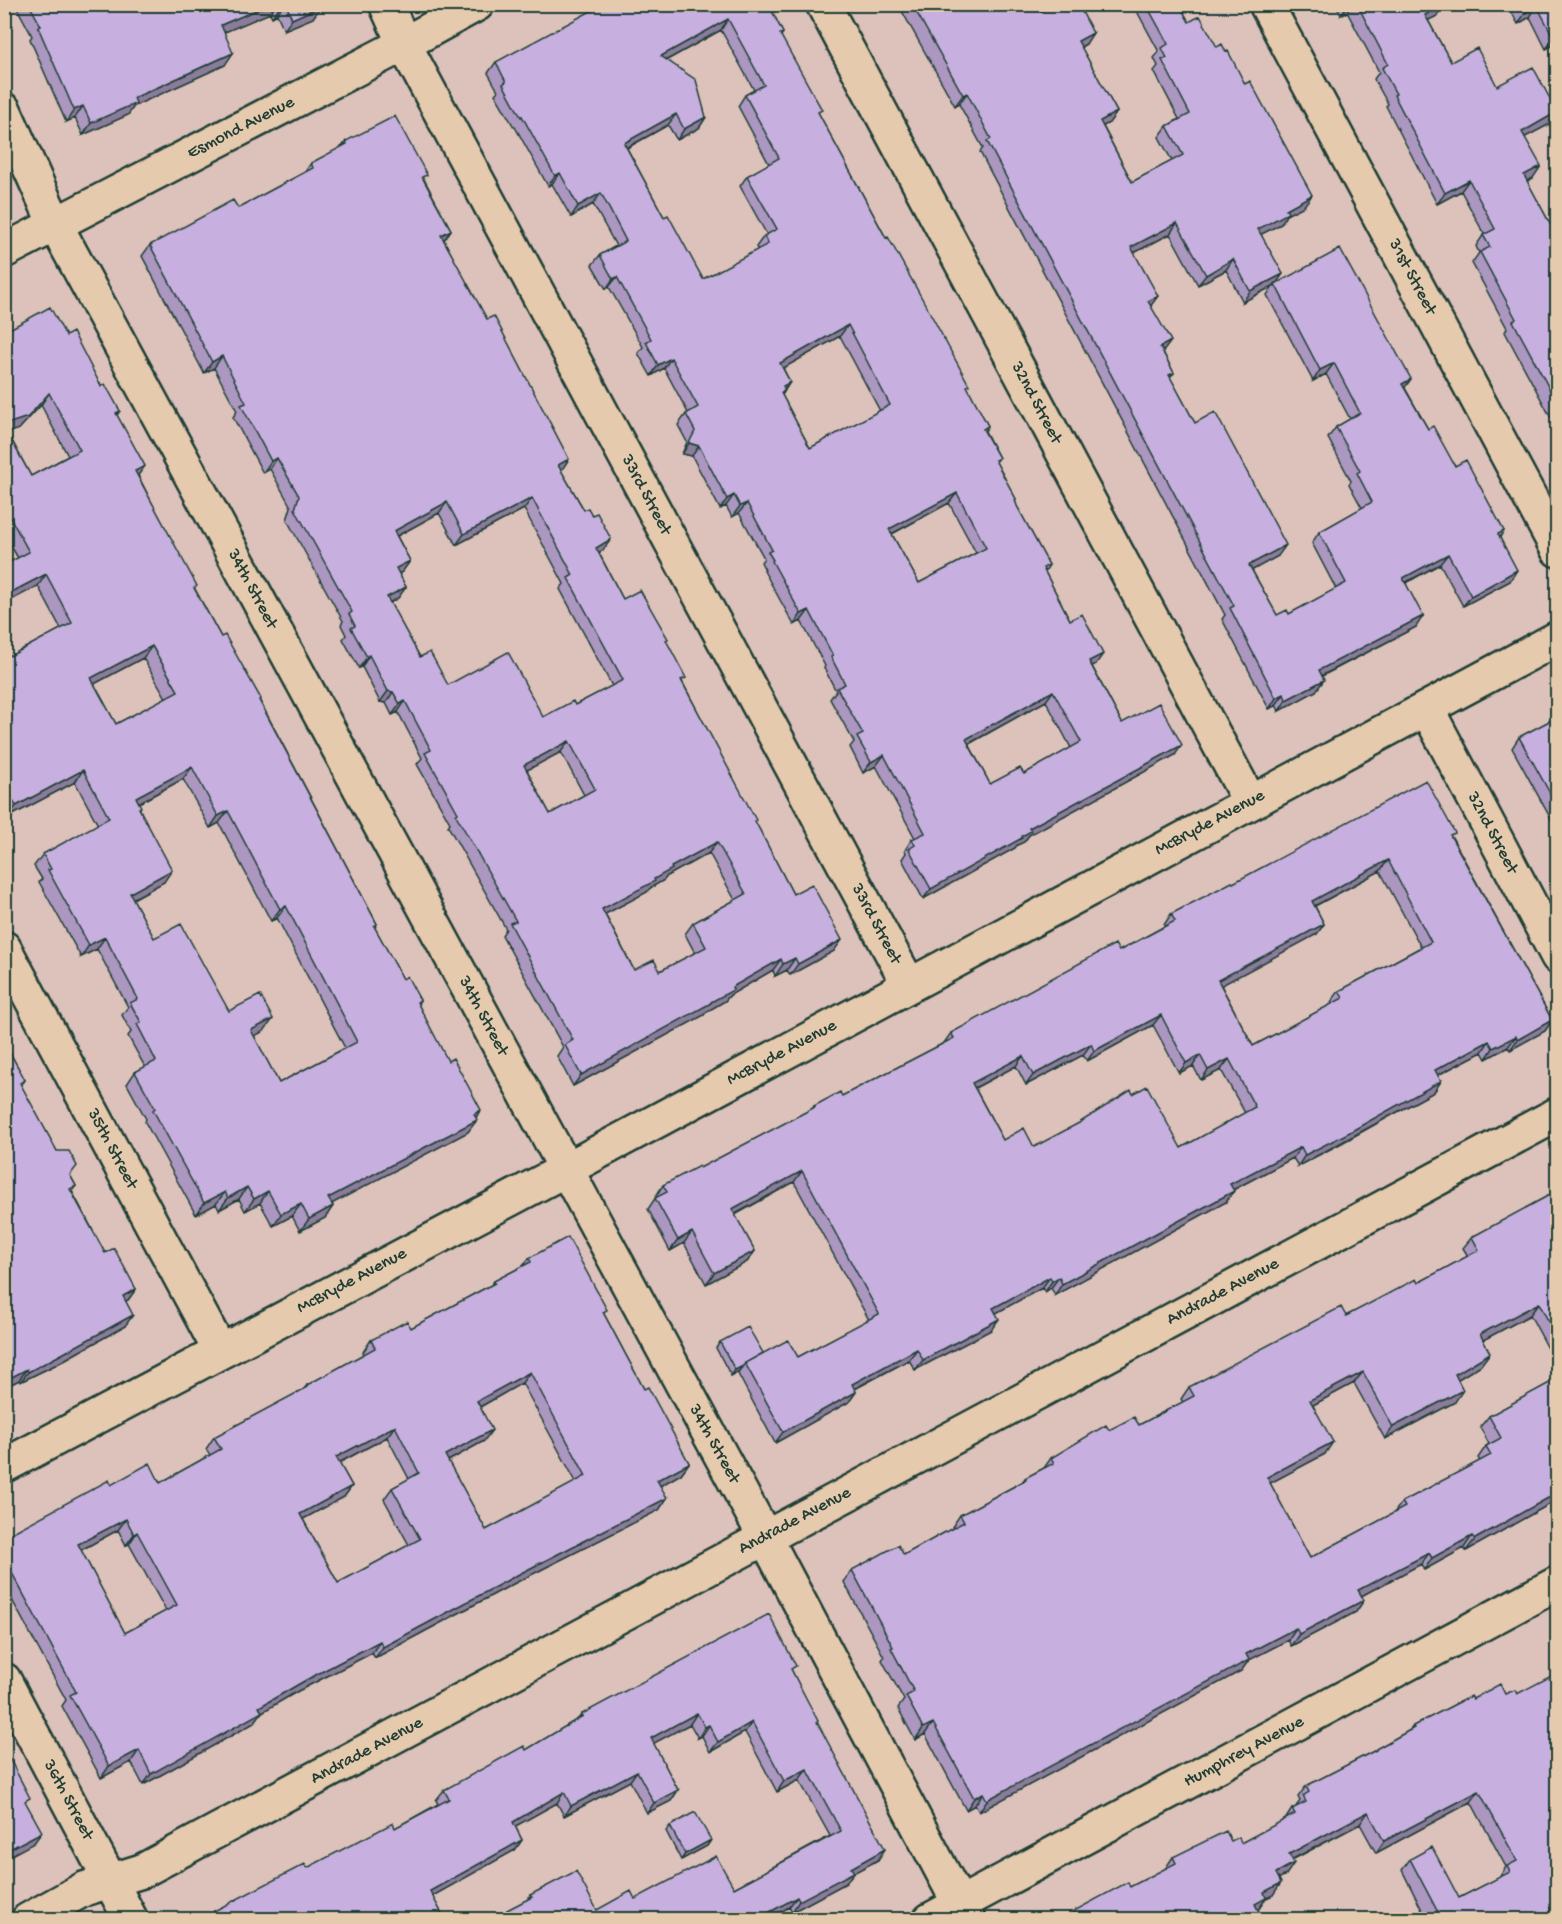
<svg xmlns="http://www.w3.org/2000/svg" width="1562" height="1924" font-family="'Gochi Hand',sans-serif">
<rect width="100%" height="100%" fill="#ddc2bc"/>
<filter id="ink" filterUnits="userSpaceOnUse"><feTurbulence type="fractalNoise" baseFrequency=".0167" numOctaves="2"/><feDisplacementMap in="SourceGraphic" scale="12" xChannelSelector="R" yChannelSelector="G"/><feConvolveMatrix kernelMatrix="1 2 1 2 8 2 1 2 1" color-interpolation-filters="sRGB"/></filter>
<g filter="url(#ink)">
<g fill="none" stroke-linecap="round" stroke-linejoin="round">
<!-- minor casing -->
<g stroke="#1f3d34" stroke-width="38">
<path id="minor" d="M 386,4 L 404,44 L 909,985
M 823,4 L 1250,802
M 1266,4 L 1558,550
M 4,110 L 55,224 L 765,1537 L 968,1920
M 4,251 L 404,44 L 477,4
M 1427,709 L 1558,957
M 4,948 L 220,1351
M 4,1466 L 565,1170 L 1558,638
M 4,1680 L 131,1920
M 28,1920 L 84,1889 L 142,1871 L 1558,1114
M 930,1920 L 1558,1583"/>
</g>
<!-- minor -->
<use href="#minor" stroke="#e6caad" stroke-width="33"/>
</g>
<!-- wall -->
<path fill="#ab97c0" stroke="#1f3d34" stroke-width="1.5" fill-rule="evenodd" d="M 15,4 L 320,4 L 321,6 L 313,18 L 284,30 L 277,14 L 272,17 L 270,13 L 224,32 L 225,65 L 134,106 L 128,115 L 83,135 L 75,118 L 66,122 L 30,39 L 32,36 Z
M 898,4 L 1036,4 L 1041,12 L 1086,44 L 1081,47 L 1117,112 L 1109,123 L 1103,126 L 1132,182 L 1172,161 L 1159,137 L 1167,126 L 1179,119 L 1154,71 L 1158,66 L 1154,58 L 1159,52 L 1133,4 L 1179,4 L 1189,22 L 1304,206 L 1286,215 L 1281,224 L 1261,234 L 1276,283 L 1405,388 L 1428,429 L 1504,531 L 1500,537 L 1510,581 L 1463,606 L 1440,564 L 1406,583 L 1416,627 L 1322,676 L 1316,691 L 1279,711 L 1276,705 L 1269,709 L 1222,619 L 1225,615 L 980,152 L 983,148 L 959,104 L 955,106 ZM 1170,234 L 1198,285 L 1226,270 L 1243,302 L 1273,286 L 1267,295 L 1313,381 L 1326,374 L 1350,419 L 1336,427 L 1328,438 L 1351,481 L 1349,484 L 1362,508 L 1319,532 L 1312,543 L 1336,589 L 1289,614 L 1277,615 L 1252,570 L 1278,556 L 1195,423 L 1170,377 L 1174,373 L 1163,352 L 1151,305 L 1134,253 Z
M 1335,4 L 1444,4 L 1437,16 L 1428,20 L 1451,62 L 1497,86 L 1550,124 L 1525,137 L 1533,178 L 1527,181 L 1557,237 L 1557,429 L 1505,332 L 1507,328 L 1472,263 L 1479,253 L 1476,246 L 1484,234 L 1461,191 L 1437,204 L 1386,106 L 1388,104 L 1374,79 L 1379,72 L 1347,12 L 1341,15 Z
M 1507,4 L 1557,4 L 1557,43 L 1546,49 L 1530,17 L 1518,24 Z
M 778,5 L 773,13 L 783,33 L 781,36 L 819,114 L 988,426 L 985,431 L 999,458 L 996,462 L 1016,499 L 1015,501 L 1017,506 L 1049,565 L 1045,572 L 1070,620 L 1096,664 L 1092,666 L 1122,723 L 1175,755 L 1029,835 L 1024,842 L 1017,845 L 1015,848 L 923,899 L 902,859 L 906,853 L 905,850 L 912,839 L 915,838 L 876,766 L 863,773 L 850,747 L 854,742 L 830,699 L 836,691 L 824,668 L 825,666 L 801,621 L 794,625 L 764,571 L 765,570 L 761,562 L 764,558 L 739,513 L 732,517 L 726,506 L 720,509 L 692,456 L 682,454 L 687,442 L 678,425 L 686,414 L 688,413 L 664,368 L 651,376 L 638,353 L 643,347 L 609,287 L 606,289 L 592,265 L 600,255 L 616,246 L 593,204 L 571,217 L 552,184 L 548,186 L 515,127 L 514,127 L 495,94 L 498,91 L 488,73 L 496,62 ZM 721,30 L 754,90 L 745,95 L 738,106 L 769,164 L 747,176 L 740,186 L 767,235 L 764,236 L 756,247 L 758,250 L 703,279 L 664,217 L 627,148 L 668,125 L 677,140 L 699,128 L 706,117 L 667,60 ZM 840,336 L 880,411 L 810,448 L 782,395 L 790,382 L 783,368 ZM 949,503 L 976,553 L 919,583 L 892,534 ZM 1046,701 L 1071,748 L 1024,774 L 990,784 L 969,744 Z
M 346,141 L 424,179 L 451,230 L 444,240 L 561,471 L 584,510 L 592,515 L 611,539 L 603,550 L 599,553 L 623,599 L 666,641 L 683,683 L 793,894 L 834,951 L 790,975 L 787,970 L 775,976 L 773,970 L 730,995 L 725,1001 L 706,1012 L 704,1015 L 573,1086 L 557,1056 L 563,1047 L 502,935 L 506,929 L 448,826 L 450,823 L 417,764 L 422,758 L 398,712 L 392,715 L 386,703 L 380,702 L 362,667 L 359,668 L 343,639 L 346,635 L 341,625 L 343,621 L 287,520 L 291,507 L 270,469 L 263,473 L 233,417 L 237,411 L 214,368 L 204,373 L 142,256 L 150,245 L 238,208 L 305,172 L 311,163 L 342,147 ZM 524,509 L 564,584 L 560,589 L 612,686 L 575,705 L 543,717 L 448,685 L 420,657 L 390,603 L 398,598 L 406,587 L 399,574 L 402,572 L 410,561 L 397,536 L 439,513 L 456,545 ZM 561,752 L 584,795 L 550,814 L 527,770 ZM 709,853 L 735,900 L 693,923 L 685,934 L 695,953 L 660,971 L 634,970 L 605,914 L 647,892 L 650,888 L 664,880 L 667,876 Z
M 4,332 L 66,336 L 120,411 L 117,415 L 138,475 L 195,589 L 221,637 L 260,701 L 377,924 L 375,928 L 403,979 L 420,1000 L 418,1004 L 476,1118 L 468,1132 L 332,1203 L 333,1206 L 325,1218 L 300,1231 L 292,1216 L 273,1226 L 260,1203 L 245,1211 L 239,1199 L 219,1210 L 216,1204 L 196,1215 L 145,1122 L 146,1119 L 127,1084 L 135,1072 L 145,1067 L 128,1036 L 131,1032 L 122,1015 L 128,1007 L 97,949 L 81,957 L 39,882 L 42,879 L 34,866 L 43,854 L 98,825 L 75,782 L 7,818 L 4,813 L 4,647 L 10,656 L 61,629 L 38,586 L 18,558 L 4,534 ZM 41,405 L 68,456 L 31,476 L 8,433 L 19,429 ZM 143,658 L 166,698 L 116,724 L 94,684 ZM 183,779 L 210,828 L 219,823 L 271,921 L 277,918 L 345,1048 L 279,1083 L 254,1036 L 264,1031 L 229,1011 L 154,938 L 133,899 L 164,882 L 140,809 L 139,803 Z
M 1557,717 L 1557,830 L 1512,748 L 1519,737 Z
M 1452,837 L 1552,1020 L 1545,1031 L 1510,1050 L 1508,1047 L 1486,1059 L 1482,1052 L 1438,1075 L 1441,1081 L 1434,1092 L 1340,1144 L 1298,1166 L 1293,1158 L 1233,1190 L 1226,1202 L 1055,1295 L 1051,1288 L 1045,1292 L 1042,1288 L 996,1313 L 991,1330 L 915,1370 L 909,1360 L 855,1389 L 856,1392 L 849,1402 L 775,1443 L 738,1374 L 739,1371 L 731,1376 L 716,1348 L 720,1342 L 763,1353 L 798,1357 L 869,1320 L 794,1182 L 735,1215 L 755,1251 L 747,1262 L 706,1284 L 684,1243 L 670,1251 L 648,1209 L 656,1197 L 656,1196 L 663,1185 L 700,1168 L 812,1109 L 814,1106 L 842,1096 L 944,1043 L 951,1033 L 1119,951 L 1165,926 L 1164,925 L 1171,914 L 1233,883 ZM 1380,871 L 1421,947 L 1339,991 L 1331,1002 L 1332,1004 L 1253,1046 L 1221,985 L 1317,934 L 1324,924 L 1315,906 ZM 1153,1025 L 1179,1073 L 1193,1066 L 1201,1080 L 1221,1070 L 1245,1113 L 1181,1148 L 1034,1147 L 1003,1140 L 975,1088 L 1016,1066 L 1026,1085 L 1083,1055 L 1087,1061 Z
M 4,1042 L 25,1080 L 21,1086 L 76,1186 L 72,1191 L 105,1253 L 136,1289 L 128,1300 L 125,1301 L 125,1326 L 55,1365 L 20,1382 L 19,1380 L 4,1388 Z
M 1557,1191 L 1557,1365 L 1530,1315 L 1483,1340 L 1481,1365 L 1458,1379 L 1455,1402 L 1385,1439 L 1354,1383 L 1313,1405 L 1325,1454 L 1270,1483 L 1310,1558 L 1394,1513 L 1402,1502 L 1480,1461 L 1478,1458 L 1486,1446 L 1489,1444 L 1480,1427 L 1489,1416 L 1557,1379 L 1557,1500 L 1466,1551 L 1464,1548 L 1424,1570 L 1421,1564 L 1361,1596 L 1364,1600 L 1356,1612 L 1291,1646 L 1288,1640 L 1249,1660 L 1241,1671 L 979,1812 L 975,1805 L 966,1810 L 925,1734 L 915,1740 L 898,1708 L 904,1700 L 882,1660 L 884,1657 L 844,1582 L 852,1570 L 904,1555 L 953,1528 L 952,1527 L 960,1515 L 1022,1482 L 1025,1478 L 1044,1468 L 1051,1458 L 1109,1430 L 1139,1425 L 1183,1402 L 1181,1399 L 1189,1387 L 1418,1283 L 1468,1256 L 1463,1248 L 1472,1237 Z
M 529,1258 L 604,1314 L 644,1389 L 689,1463 L 681,1474 L 660,1486 L 667,1498 L 659,1510 L 513,1584 L 375,1658 L 372,1653 L 298,1691 L 262,1712 L 254,1723 L 143,1785 L 131,1762 L 101,1778 L 62,1706 L 66,1700 L 4,1585 L 4,1537 L 111,1485 L 160,1483 L 210,1455 L 206,1449 L 214,1437 L 303,1390 L 307,1385 L 364,1354 L 363,1352 L 371,1340 L 411,1328 L 491,1285 L 494,1281 L 523,1266 ZM 522,1383 L 576,1482 L 486,1530 L 448,1461 L 484,1441 L 480,1407 ZM 387,1437 L 409,1479 L 392,1488 L 384,1499 L 409,1545 L 338,1583 L 303,1519 L 344,1497 L 352,1486 L 339,1463 ZM 118,1530 L 126,1545 L 129,1544 L 166,1611 L 125,1633 L 81,1550 Z
M 792,1671 L 817,1722 L 878,1860 L 853,1873 L 846,1883 L 792,1912 L 789,1907 L 767,1920 L 501,1920 L 507,1910 L 527,1900 L 530,1895 L 597,1910 L 635,1899 L 734,1888 L 830,1836 L 799,1780 L 777,1792 L 745,1732 L 710,1752 L 702,1736 L 698,1738 L 690,1724 L 653,1743 L 678,1790 L 671,1801 L 647,1813 L 630,1781 L 564,1816 L 557,1803 L 515,1826 L 522,1840 L 515,1850 L 432,1896 L 442,1914 L 438,1920 L 208,1920 L 214,1911 L 395,1828 L 438,1804 L 436,1800 L 444,1790 L 526,1750 L 578,1719 L 582,1714 Z
M 1471,1696 L 1557,1920 L 1427,1920 L 1402,1870 L 1410,1859 L 1459,1898 L 1499,1878 L 1506,1867 L 1471,1802 L 1376,1853 L 1360,1824 L 1292,1860 L 1286,1875 L 1279,1878 L 1273,1895 L 1266,1898 L 1258,1910 L 1263,1920 L 1068,1920 L 1074,1911 L 1130,1887 L 1165,1869 L 1173,1857 L 1231,1841 L 1241,1843 L 1285,1820 L 1292,1809 L 1295,1808 L 1300,1801 L 1298,1797 L 1306,1786 L 1374,1751 L 1376,1749 L 1410,1730 L 1413,1726 Z
M 670,1826 L 711,1840 L 707,1846 L 681,1860 L 666,1831 Z"/>
<!-- shaded-wall -->
<path fill="#8b7b9c" stroke="#1f3d34" stroke-width="1.5" d="M 270,4 L 276,4 L 270,13 L 213,37 L 221,25 Z
M 282,4 L 284,4 L 277,14 L 272,17 L 280,6 Z
M 1348,4 L 1352,4 L 1347,12 L 1341,15 Z
M 1444,4 L 1437,16 L 1417,26 L 1425,15 Z
M 321,6 L 313,18 L 284,30 L 292,19 Z
M 1537,6 L 1530,17 L 1518,24 L 1525,13 Z
M 728,19 L 721,30 L 654,67 L 661,56 Z
M 1093,33 L 1086,44 L 1071,52 L 1078,41 Z
M 1557,36 L 1557,43 L 1546,49 L 1554,38 Z
M 233,53 L 225,65 L 134,106 L 128,115 L 83,135 L 91,123 L 134,98 Z
M 967,93 L 959,104 L 955,106 L 963,95 Z
M 83,106 L 75,118 L 66,122 L 74,110 Z
M 1117,112 L 1109,123 L 1092,132 L 1100,121 Z
M 1557,112 L 1550,124 L 1514,143 L 1522,132 Z
M 676,114 L 668,125 L 617,153 L 624,143 Z
M 706,117 L 699,128 L 677,140 L 684,129 Z
M 1541,166 L 1533,178 L 1516,186 L 1524,175 Z
M 560,173 L 552,184 L 548,186 L 555,176 Z
M 1469,180 L 1461,191 L 1437,204 L 1445,193 Z
M 601,193 L 593,204 L 571,217 L 578,206 Z
M 1312,195 L 1304,206 L 1286,215 L 1281,224 L 1250,240 L 1258,229 L 1286,209 Z
M 1177,223 L 1170,234 L 1124,258 L 1131,247 Z
M 451,230 L 443,241 L 441,235 Z
M 1233,259 L 1226,270 L 1198,285 L 1206,275 Z
M 1283,274 L 1275,285 L 1275,284 L 1273,286 L 1243,302 L 1250,291 Z
M 617,277 L 609,287 L 606,289 L 613,279 Z
M 1158,296 L 1150,307 L 1148,301 Z
M 848,325 L 840,336 L 773,374 L 780,363 Z
M 1171,341 L 1163,352 L 1160,347 Z
M 222,356 L 214,368 L 204,373 L 212,362 Z
M 671,358 L 664,368 L 651,376 L 658,365 Z
M 1334,363 L 1326,374 L 1313,381 L 1320,370 Z
M 1411,379 L 1403,390 L 1402,384 Z
M 790,382 L 783,392 L 785,390 L 778,401 L 783,386 Z
M 49,393 L 41,405 L 19,429 L 4,434 L 4,425 Z
M 689,443 L 699,446 L 692,456 L 682,454 Z
M 277,458 L 270,469 L 263,473 L 271,461 Z
M 569,459 L 561,471 L 550,477 L 558,465 Z
M 145,466 L 136,478 L 135,471 Z
M 957,493 L 949,503 L 882,539 L 889,529 Z
M 734,495 L 726,506 L 720,509 L 727,499 Z
M 532,498 L 524,509 L 456,545 L 464,534 Z
M 447,502 L 439,513 L 386,542 L 394,531 Z
M 747,503 L 739,513 L 732,517 L 740,506 Z
M 611,539 L 603,550 L 588,559 L 596,548 Z
M 1286,545 L 1278,556 L 1242,576 L 1249,565 Z
M 1448,554 L 1440,564 L 1395,588 L 1403,578 Z
M 410,561 L 402,572 L 388,579 L 396,568 Z
M 1517,570 L 1510,581 L 1463,606 L 1471,596 Z
M 46,574 L 38,586 L 4,604 L 4,596 Z
M 406,587 L 398,598 L 380,608 L 387,597 Z
M 809,610 L 801,621 L 794,625 L 801,614 Z
M 1423,616 L 1416,627 L 1311,681 L 1319,670 Z
M 152,646 L 143,658 L 83,690 L 91,678 Z
M 1103,654 L 1096,664 L 1082,672 L 1089,661 Z
M 369,655 L 362,667 L 359,668 L 367,657 Z
M 1324,680 L 1316,691 L 1279,711 L 1286,700 Z
M 388,691 L 393,692 L 386,703 L 380,702 Z
M 1053,691 L 1046,701 L 959,749 L 966,739 Z
M 1284,694 L 1276,705 L 1269,709 L 1276,698 Z
M 405,701 L 398,712 L 392,715 L 400,704 Z
M 569,741 L 561,752 L 516,776 L 524,765 Z
M 1182,745 L 1175,755 L 1029,835 L 1024,842 L 1017,845 L 1015,848 L 923,899 L 931,889 L 1029,828 Z
M 884,755 L 876,766 L 863,773 L 871,762 Z
M 192,767 L 183,779 L 127,809 L 136,797 Z
M 83,770 L 75,782 L 7,818 L 16,806 Z
M 228,811 L 219,823 L 210,828 L 218,816 Z
M 717,842 L 709,853 L 667,876 L 664,880 L 650,888 L 647,892 L 594,920 L 602,909 L 654,879 L 671,867 Z
M 1388,860 L 1380,871 L 1305,911 L 1312,901 Z
M 172,870 L 164,882 L 121,905 L 130,893 Z
M 286,906 L 277,918 L 271,921 L 280,909 Z
M 1324,924 L 1317,934 L 1211,991 L 1218,980 Z
M 105,937 L 97,949 L 81,957 L 89,945 Z
M 842,940 L 834,951 L 790,975 L 798,964 Z
M 795,958 L 787,970 L 775,976 L 783,964 Z
M 781,959 L 773,970 L 730,995 L 725,1001 L 706,1012 L 704,1015 L 573,1086 L 581,1075 L 711,1002 L 732,987 Z
M 1161,1015 L 1153,1025 L 1087,1061 L 1094,1051 Z
M 273,1019 L 264,1031 L 243,1042 L 251,1030 Z
M 1552,1020 L 1545,1031 L 1510,1050 L 1517,1040 Z
M 1516,1036 L 1508,1047 L 1486,1059 L 1493,1048 Z
M 1489,1041 L 1482,1052 L 1428,1080 L 1435,1070 Z
M 1091,1044 L 1083,1055 L 1026,1085 L 1033,1075 Z
M 1200,1055 L 1193,1066 L 1179,1073 L 1186,1063 Z
M 1023,1056 L 1016,1066 L 965,1093 L 972,1083 Z
M 1229,1059 L 1221,1070 L 1201,1080 L 1208,1070 Z
M 1441,1081 L 1434,1092 L 1298,1166 L 1305,1155 Z
M 481,1110 L 473,1122 L 474,1114 Z
M 477,1120 L 468,1132 L 320,1210 L 328,1198 Z
M 1301,1147 L 1293,1158 L 1223,1195 L 1230,1184 Z
M 802,1171 L 794,1182 L 724,1220 L 732,1209 Z
M 247,1187 L 239,1199 L 219,1210 L 228,1198 Z
M 268,1191 L 260,1203 L 245,1211 L 254,1199 Z
M 1234,1191 L 1226,1202 L 1055,1295 L 1062,1284 Z
M 225,1192 L 216,1204 L 196,1215 L 204,1203 Z
M 301,1204 L 292,1216 L 273,1226 L 281,1214 Z
M 333,1206 L 325,1218 L 300,1231 L 309,1219 Z
M 692,1232 L 684,1243 L 670,1251 L 678,1240 Z
M 755,1251 L 747,1262 L 706,1284 L 714,1273 Z
M 1050,1277 L 1042,1288 L 985,1319 L 993,1308 Z
M 1059,1277 L 1051,1288 L 1045,1292 L 1052,1281 Z
M 136,1289 L 128,1300 L 115,1307 L 123,1296 Z
M 1539,1303 L 1530,1315 L 1472,1346 L 1480,1334 Z
M 133,1315 L 125,1326 L 55,1365 L 20,1382 L 28,1372 Z
M 999,1319 L 991,1330 L 915,1370 L 923,1360 Z
M 917,1349 L 909,1360 L 844,1394 L 852,1384 Z
M 1490,1353 L 1481,1365 L 1447,1386 L 1455,1374 Z
M 743,1366 L 739,1371 L 731,1376 L 735,1370 Z
M 27,1369 L 19,1380 L 4,1388 L 4,1381 Z
M 530,1372 L 522,1383 L 469,1413 L 477,1401 Z
M 1363,1372 L 1354,1383 L 1302,1411 L 1310,1400 Z
M 1463,1390 L 1455,1402 L 1385,1439 L 1393,1427 Z
M 856,1392 L 849,1402 L 775,1443 L 783,1432 Z
M 395,1426 L 387,1437 L 329,1468 L 336,1457 Z
M 492,1430 L 484,1441 L 437,1467 L 445,1455 Z
M 1333,1442 L 1325,1454 L 1259,1489 L 1267,1477 Z
M 689,1463 L 681,1474 L 649,1492 L 657,1480 Z
M 352,1486 L 344,1497 L 292,1525 L 300,1514 Z
M 1557,1493 L 1557,1500 L 1466,1551 L 1475,1539 Z
M 667,1498 L 659,1510 L 513,1584 L 375,1658 L 383,1647 L 521,1573 Z
M 126,1519 L 118,1530 L 70,1556 L 78,1544 Z
M 137,1532 L 129,1544 L 126,1545 L 134,1534 Z
M 1472,1536 L 1464,1548 L 1424,1570 L 1432,1558 Z
M 1429,1553 L 1421,1564 L 1350,1602 L 1358,1590 Z
M 1364,1600 L 1356,1612 L 1291,1646 L 1299,1634 Z
M 1296,1628 L 1288,1640 L 1249,1660 L 1241,1671 L 979,1812 L 987,1800 L 1246,1654 Z
M 380,1641 L 372,1653 L 298,1691 L 262,1712 L 254,1723 L 143,1785 L 151,1774 L 259,1707 L 306,1680 Z
M 697,1713 L 690,1724 L 643,1749 L 651,1738 Z
M 752,1722 L 745,1732 L 710,1752 L 718,1742 Z
M 933,1723 L 925,1734 L 915,1740 L 923,1728 Z
M 709,1725 L 702,1736 L 698,1738 L 705,1727 Z
M 139,1750 L 131,1762 L 101,1778 L 109,1766 Z
M 807,1769 L 799,1780 L 777,1792 L 784,1781 Z
M 637,1771 L 630,1781 L 564,1816 L 571,1806 Z
M 678,1790 L 671,1801 L 647,1813 L 654,1803 Z
M 1479,1791 L 1471,1802 L 1376,1853 L 1384,1841 Z
M 564,1792 L 557,1803 L 505,1832 L 513,1822 Z
M 983,1793 L 975,1805 L 966,1810 L 974,1798 Z
M 1368,1812 L 1360,1824 L 1281,1865 L 1289,1854 Z
M 42,1832 L 34,1843 L 4,1859 L 4,1852 Z
M 522,1840 L 515,1850 L 422,1902 L 430,1891 Z
M 711,1840 L 707,1846 L 681,1860 L 685,1854 Z
M 885,1849 L 878,1860 L 853,1873 L 846,1883 L 792,1912 L 799,1901 L 851,1868 Z
M 1294,1863 L 1286,1875 L 1268,1884 L 1276,1873 Z
M 1281,1883 L 1273,1895 L 1266,1898 L 1258,1910 L 1247,1916 L 1264,1892 Z
M 797,1897 L 789,1907 L 767,1920 L 755,1920 Z"/>
<!-- building -->
<path fill="#c7b0df" stroke="#1f3d34" stroke-width="1.5" fill-rule="evenodd" d="M 29,4 L 270,4 L 221,25 L 233,53 L 134,98 L 136,103 L 91,123 L 83,106 L 74,110 L 38,27 L 41,26 Z
M 286,4 L 320,4 L 321,6 L 292,19 Z
M 604,4 L 777,4 L 778,5 L 771,9 L 783,33 L 780,34 L 822,110 L 818,112 L 886,238 L 888,237 L 929,311 L 969,385 L 967,386 L 988,426 L 983,429 L 999,458 L 995,460 L 1016,499 L 1015,500 L 1017,506 L 1049,565 L 1043,568 L 1070,620 L 1082,614 L 1103,654 L 1089,661 L 1122,723 L 1159,703 L 1182,745 L 1029,828 L 1031,831 L 1022,836 L 1022,838 L 931,889 L 909,849 L 915,845 L 912,839 L 925,833 L 884,755 L 871,762 L 857,737 L 863,734 L 837,688 L 845,684 L 831,657 L 833,656 L 809,610 L 801,614 L 772,561 L 773,560 L 768,552 L 772,550 L 747,503 L 740,506 L 734,495 L 727,499 L 699,446 L 689,443 L 695,431 L 686,414 L 698,407 L 671,358 L 658,365 L 646,342 L 651,339 L 617,277 L 613,279 L 600,255 L 626,241 L 601,193 L 578,206 L 560,173 L 555,176 L 522,116 L 521,117 L 503,84 L 506,82 L 496,62 ZM 728,19 L 764,85 L 745,95 L 779,158 L 747,176 L 777,229 L 764,236 L 768,244 L 703,279 L 668,215 L 664,217 L 624,143 L 676,114 L 684,129 L 706,117 L 696,80 L 661,56 ZM 848,325 L 890,405 L 810,448 L 781,393 L 785,390 L 783,386 L 790,382 L 780,363 ZM 957,493 L 986,548 L 919,583 L 889,529 ZM 1053,691 L 1081,742 L 1024,774 L 1020,768 L 990,784 L 966,739 Z
M 912,4 L 1036,4 L 1041,12 L 1056,4 L 1078,4 L 1093,33 L 1078,41 L 1117,112 L 1100,121 L 1132,182 L 1183,155 L 1167,126 L 1190,114 L 1162,60 L 1167,58 L 1162,48 L 1168,44 L 1146,4 L 1179,4 L 1189,22 L 1200,16 L 1217,47 L 1222,44 L 1226,52 L 1228,51 L 1245,84 L 1250,81 L 1312,195 L 1286,209 L 1288,213 L 1258,229 L 1283,274 L 1250,291 L 1233,259 L 1206,275 L 1177,223 L 1131,247 L 1158,296 L 1148,301 L 1171,341 L 1160,347 L 1174,373 L 1169,375 L 1195,423 L 1215,412 L 1286,545 L 1249,565 L 1277,615 L 1287,610 L 1289,614 L 1346,583 L 1319,532 L 1372,502 L 1357,473 L 1360,471 L 1336,427 L 1360,413 L 1334,363 L 1320,370 L 1275,284 L 1340,249 L 1411,379 L 1402,384 L 1428,429 L 1433,426 L 1455,466 L 1466,460 L 1504,531 L 1498,534 L 1517,570 L 1471,596 L 1448,554 L 1403,578 L 1423,616 L 1319,670 L 1324,680 L 1286,700 L 1284,694 L 1276,698 L 1230,608 L 1234,606 L 987,141 L 991,139 L 967,93 L 963,95 Z
M 1357,4 L 1444,4 L 1425,15 L 1451,62 L 1477,48 L 1497,86 L 1533,67 L 1557,112 L 1522,132 L 1541,166 L 1524,175 L 1557,237 L 1557,273 L 1556,273 L 1557,276 L 1557,403 L 1513,321 L 1516,319 L 1480,252 L 1490,247 L 1483,235 L 1495,229 L 1469,180 L 1445,193 L 1394,95 L 1396,94 L 1382,68 L 1388,64 Z
M 1521,4 L 1557,4 L 1557,36 L 1554,38 L 1537,6 L 1525,13 Z
M 395,116 L 427,175 L 422,177 L 451,230 L 441,235 L 487,319 L 494,316 L 569,459 L 558,465 L 584,510 L 588,508 L 592,515 L 597,513 L 611,539 L 596,548 L 623,599 L 640,590 L 668,639 L 666,640 L 686,678 L 681,680 L 756,820 L 755,821 L 793,894 L 812,884 L 842,940 L 798,964 L 795,958 L 783,964 L 781,959 L 732,987 L 733,990 L 711,1002 L 711,1003 L 581,1075 L 565,1045 L 573,1040 L 510,923 L 516,921 L 456,815 L 458,813 L 425,753 L 431,750 L 405,701 L 400,704 L 393,692 L 388,691 L 369,655 L 367,657 L 351,628 L 355,626 L 349,614 L 352,612 L 295,509 L 299,496 L 277,458 L 271,461 L 241,405 L 246,403 L 222,356 L 212,362 L 150,245 L 233,200 L 238,208 L 313,168 L 311,163 L 347,144 L 346,141 ZM 532,498 L 573,575 L 568,578 L 623,680 L 575,705 L 573,701 L 543,717 L 508,652 L 448,685 L 430,652 L 420,657 L 387,597 L 406,587 L 396,568 L 410,561 L 394,531 L 447,502 L 464,534 ZM 569,741 L 595,789 L 550,814 L 524,765 ZM 717,842 L 746,894 L 693,923 L 706,947 L 660,971 L 654,960 L 634,970 L 602,909 L 655,881 L 654,879 L 672,869 L 671,867 Z
M 50,307 L 66,336 L 73,332 L 101,386 L 105,384 L 120,411 L 116,413 L 145,466 L 135,471 L 197,586 L 194,588 L 221,637 L 225,635 L 261,699 L 259,700 L 377,924 L 374,926 L 403,979 L 407,976 L 420,1000 L 417,1002 L 448,1061 L 453,1058 L 481,1110 L 474,1114 L 477,1120 L 328,1198 L 333,1206 L 309,1219 L 301,1204 L 281,1214 L 268,1191 L 254,1199 L 247,1187 L 228,1198 L 225,1192 L 204,1203 L 153,1110 L 155,1108 L 135,1072 L 156,1061 L 137,1024 L 141,1022 L 130,1003 L 138,999 L 105,937 L 89,945 L 48,870 L 51,869 L 43,854 L 109,818 L 83,770 L 16,806 L 4,785 L 4,647 L 10,656 L 72,623 L 46,574 L 4,596 L 4,565 L 29,552 L 4,506 L 4,427 L 31,476 L 80,450 L 49,393 L 28,417 L 4,425 L 4,332 ZM 152,646 L 178,691 L 116,724 L 91,678 ZM 192,767 L 218,816 L 228,811 L 280,909 L 286,906 L 357,1042 L 279,1083 L 251,1030 L 273,1019 L 260,995 L 229,1011 L 181,924 L 154,938 L 130,893 L 172,870 L 139,808 L 141,807 L 136,797 Z
M 1557,717 L 1557,806 L 1519,737 Z
M 1426,780 L 1455,833 L 1450,835 L 1552,1020 L 1517,1040 L 1516,1036 L 1493,1048 L 1489,1041 L 1435,1070 L 1441,1081 L 1348,1133 L 1305,1155 L 1301,1147 L 1230,1184 L 1234,1191 L 1062,1284 L 1059,1277 L 1052,1281 L 1050,1277 L 993,1308 L 999,1319 L 923,1360 L 917,1349 L 852,1384 L 856,1392 L 783,1432 L 745,1363 L 788,1340 L 798,1357 L 879,1314 L 802,1171 L 732,1209 L 755,1251 L 714,1273 L 692,1232 L 678,1240 L 655,1198 L 667,1192 L 663,1185 L 699,1166 L 700,1168 L 815,1107 L 814,1106 L 840,1092 L 842,1096 L 954,1038 L 951,1033 L 1115,944 L 1119,951 L 1175,921 L 1171,914 L 1232,882 L 1233,883 ZM 1388,860 L 1431,942 L 1339,991 L 1343,998 L 1253,1046 L 1218,980 L 1324,924 L 1312,901 ZM 1161,1015 L 1186,1063 L 1200,1055 L 1208,1070 L 1229,1059 L 1255,1107 L 1181,1148 L 1147,1086 L 1133,1094 L 1131,1090 L 1079,1123 L 1034,1147 L 1024,1128 L 1003,1140 L 972,1083 L 1023,1056 L 1033,1075 L 1091,1044 L 1094,1051 Z
M 4,1042 L 25,1080 L 20,1083 L 57,1151 L 69,1151 L 77,1166 L 70,1175 L 76,1186 L 70,1189 L 105,1253 L 114,1248 L 136,1289 L 123,1296 L 133,1315 L 62,1354 L 28,1372 L 27,1369 L 4,1381 Z
M 1557,1191 L 1557,1338 L 1539,1303 L 1480,1334 L 1490,1353 L 1455,1374 L 1463,1390 L 1393,1427 L 1363,1372 L 1310,1400 L 1333,1442 L 1267,1477 L 1310,1558 L 1405,1507 L 1402,1502 L 1491,1455 L 1486,1446 L 1501,1438 L 1489,1416 L 1557,1379 L 1557,1493 L 1475,1539 L 1472,1536 L 1432,1558 L 1429,1553 L 1358,1590 L 1364,1600 L 1299,1634 L 1296,1628 L 1246,1654 L 1249,1660 L 987,1800 L 983,1793 L 974,1798 L 933,1723 L 923,1728 L 906,1696 L 914,1692 L 891,1648 L 893,1647 L 852,1570 L 898,1545 L 904,1555 L 964,1522 L 960,1515 L 1026,1480 L 1025,1478 L 1054,1463 L 1051,1458 L 1106,1425 L 1109,1430 L 1134,1417 L 1139,1425 L 1194,1396 L 1189,1387 L 1341,1307 L 1346,1316 L 1416,1279 L 1418,1283 L 1479,1250 L 1472,1237 Z
M 568,1237 L 607,1310 L 603,1312 L 644,1389 L 648,1387 L 689,1463 L 657,1480 L 667,1498 L 521,1573 L 383,1647 L 380,1641 L 306,1680 L 259,1707 L 262,1712 L 151,1774 L 139,1750 L 109,1766 L 70,1695 L 76,1692 L 4,1558 L 4,1537 L 109,1480 L 111,1485 L 150,1463 L 160,1483 L 221,1449 L 214,1437 L 308,1387 L 307,1385 L 375,1348 L 371,1340 L 407,1321 L 411,1328 L 495,1283 L 494,1281 L 531,1262 L 529,1258 ZM 530,1372 L 586,1476 L 486,1530 L 445,1455 L 492,1430 L 477,1401 ZM 395,1426 L 419,1473 L 392,1488 L 420,1539 L 338,1583 L 300,1514 L 352,1486 L 336,1457 ZM 126,1519 L 134,1534 L 137,1532 L 177,1605 L 125,1633 L 78,1544 Z
M 748,1327 L 763,1353 L 745,1363 L 743,1366 L 735,1370 L 720,1342 Z
M 769,1614 L 796,1666 L 791,1669 L 818,1721 L 817,1722 L 885,1849 L 851,1868 L 854,1872 L 799,1901 L 797,1897 L 755,1920 L 512,1920 L 507,1910 L 532,1897 L 530,1895 L 576,1871 L 597,1910 L 631,1891 L 635,1899 L 716,1856 L 734,1888 L 841,1831 L 807,1769 L 784,1781 L 752,1722 L 718,1742 L 709,1725 L 705,1727 L 697,1713 L 651,1738 L 678,1790 L 654,1803 L 637,1771 L 571,1806 L 564,1792 L 513,1822 L 522,1840 L 430,1891 L 442,1914 L 433,1920 L 215,1920 L 218,1918 L 214,1911 L 305,1864 L 307,1868 L 393,1823 L 395,1828 L 449,1799 L 444,1790 L 524,1746 L 526,1750 L 583,1716 L 582,1714 Z
M 1557,1673 L 1557,1920 L 1442,1920 L 1410,1859 L 1432,1847 L 1459,1898 L 1510,1872 L 1507,1866 L 1517,1861 L 1479,1791 L 1384,1841 L 1368,1812 L 1289,1854 L 1294,1863 L 1276,1873 L 1281,1883 L 1264,1892 L 1266,1898 L 1255,1904 L 1263,1920 L 1069,1920 L 1076,1916 L 1074,1911 L 1128,1882 L 1130,1887 L 1176,1863 L 1173,1857 L 1226,1831 L 1231,1841 L 1239,1837 L 1241,1843 L 1295,1814 L 1292,1809 L 1306,1802 L 1303,1796 L 1309,1792 L 1306,1786 L 1376,1750 L 1376,1749 L 1414,1728 L 1413,1726 L 1471,1696 L 1473,1699 L 1500,1684 L 1505,1694 L 1515,1690 L 1517,1694 Z
M 4,1748 L 30,1798 L 25,1801 L 42,1832 L 4,1852 Z
M 695,1812 L 711,1840 L 685,1854 L 670,1826 Z"/>
</g>
<g text-anchor="middle" dominant-baseline="central" stroke-width="4.5" stroke-linejoin="round" paint-order="stroke">
<!-- street labels -->
<g font-size="18" fill="#1f3d34" stroke="#e6caad">
<text transform="translate(241 128) rotate(-27)">Esmond Avenue</text>
<text transform="translate(1412 277) rotate(62)">31st Street</text>
<text transform="translate(1036 403) rotate(62)">32nd Street</text>
<text transform="translate(646 495) rotate(62)">33rd Street</text>
<text transform="translate(252 589) rotate(62)">34th Street</text>
<text transform="translate(1210 823) rotate(-28)">McBryde Avenue</text>
<text transform="translate(1492 833) rotate(62)">32nd Street</text>
<text transform="translate(876 924) rotate(62)">33rd Street</text>
<text transform="translate(483 1016) rotate(62)">34th Street</text>
<text transform="translate(782 1053) rotate(-28)">McBryde Avenue</text>
<text transform="translate(112 1149) rotate(62)">35th Street</text>
<text transform="translate(352 1281) rotate(-28)">McBryde Avenue</text>
<text transform="translate(1223 1292) rotate(-28)">Andrade Avenue</text>
<text transform="translate(714 1444) rotate(61)">34th Street</text>
<text transform="translate(795 1521) rotate(-28)">Andrade Avenue</text>
<text transform="translate(367 1751) rotate(-28)">Andrade Avenue</text>
<text transform="translate(1244 1752) rotate(-28)">Humphrey Avenue</text>
<text transform="translate(68 1800) rotate(62)">36th Street</text>
</g>
</g>
<!-- margin -->
<rect width="1562" height="1924" fill="none" stroke="#e6caad" stroke-width="24"/>
<rect x="12" y="12" width="1538" height="1900" fill="none" stroke="#1f3d34" stroke-width="2" filter="url(#ink)"/>
</svg>
